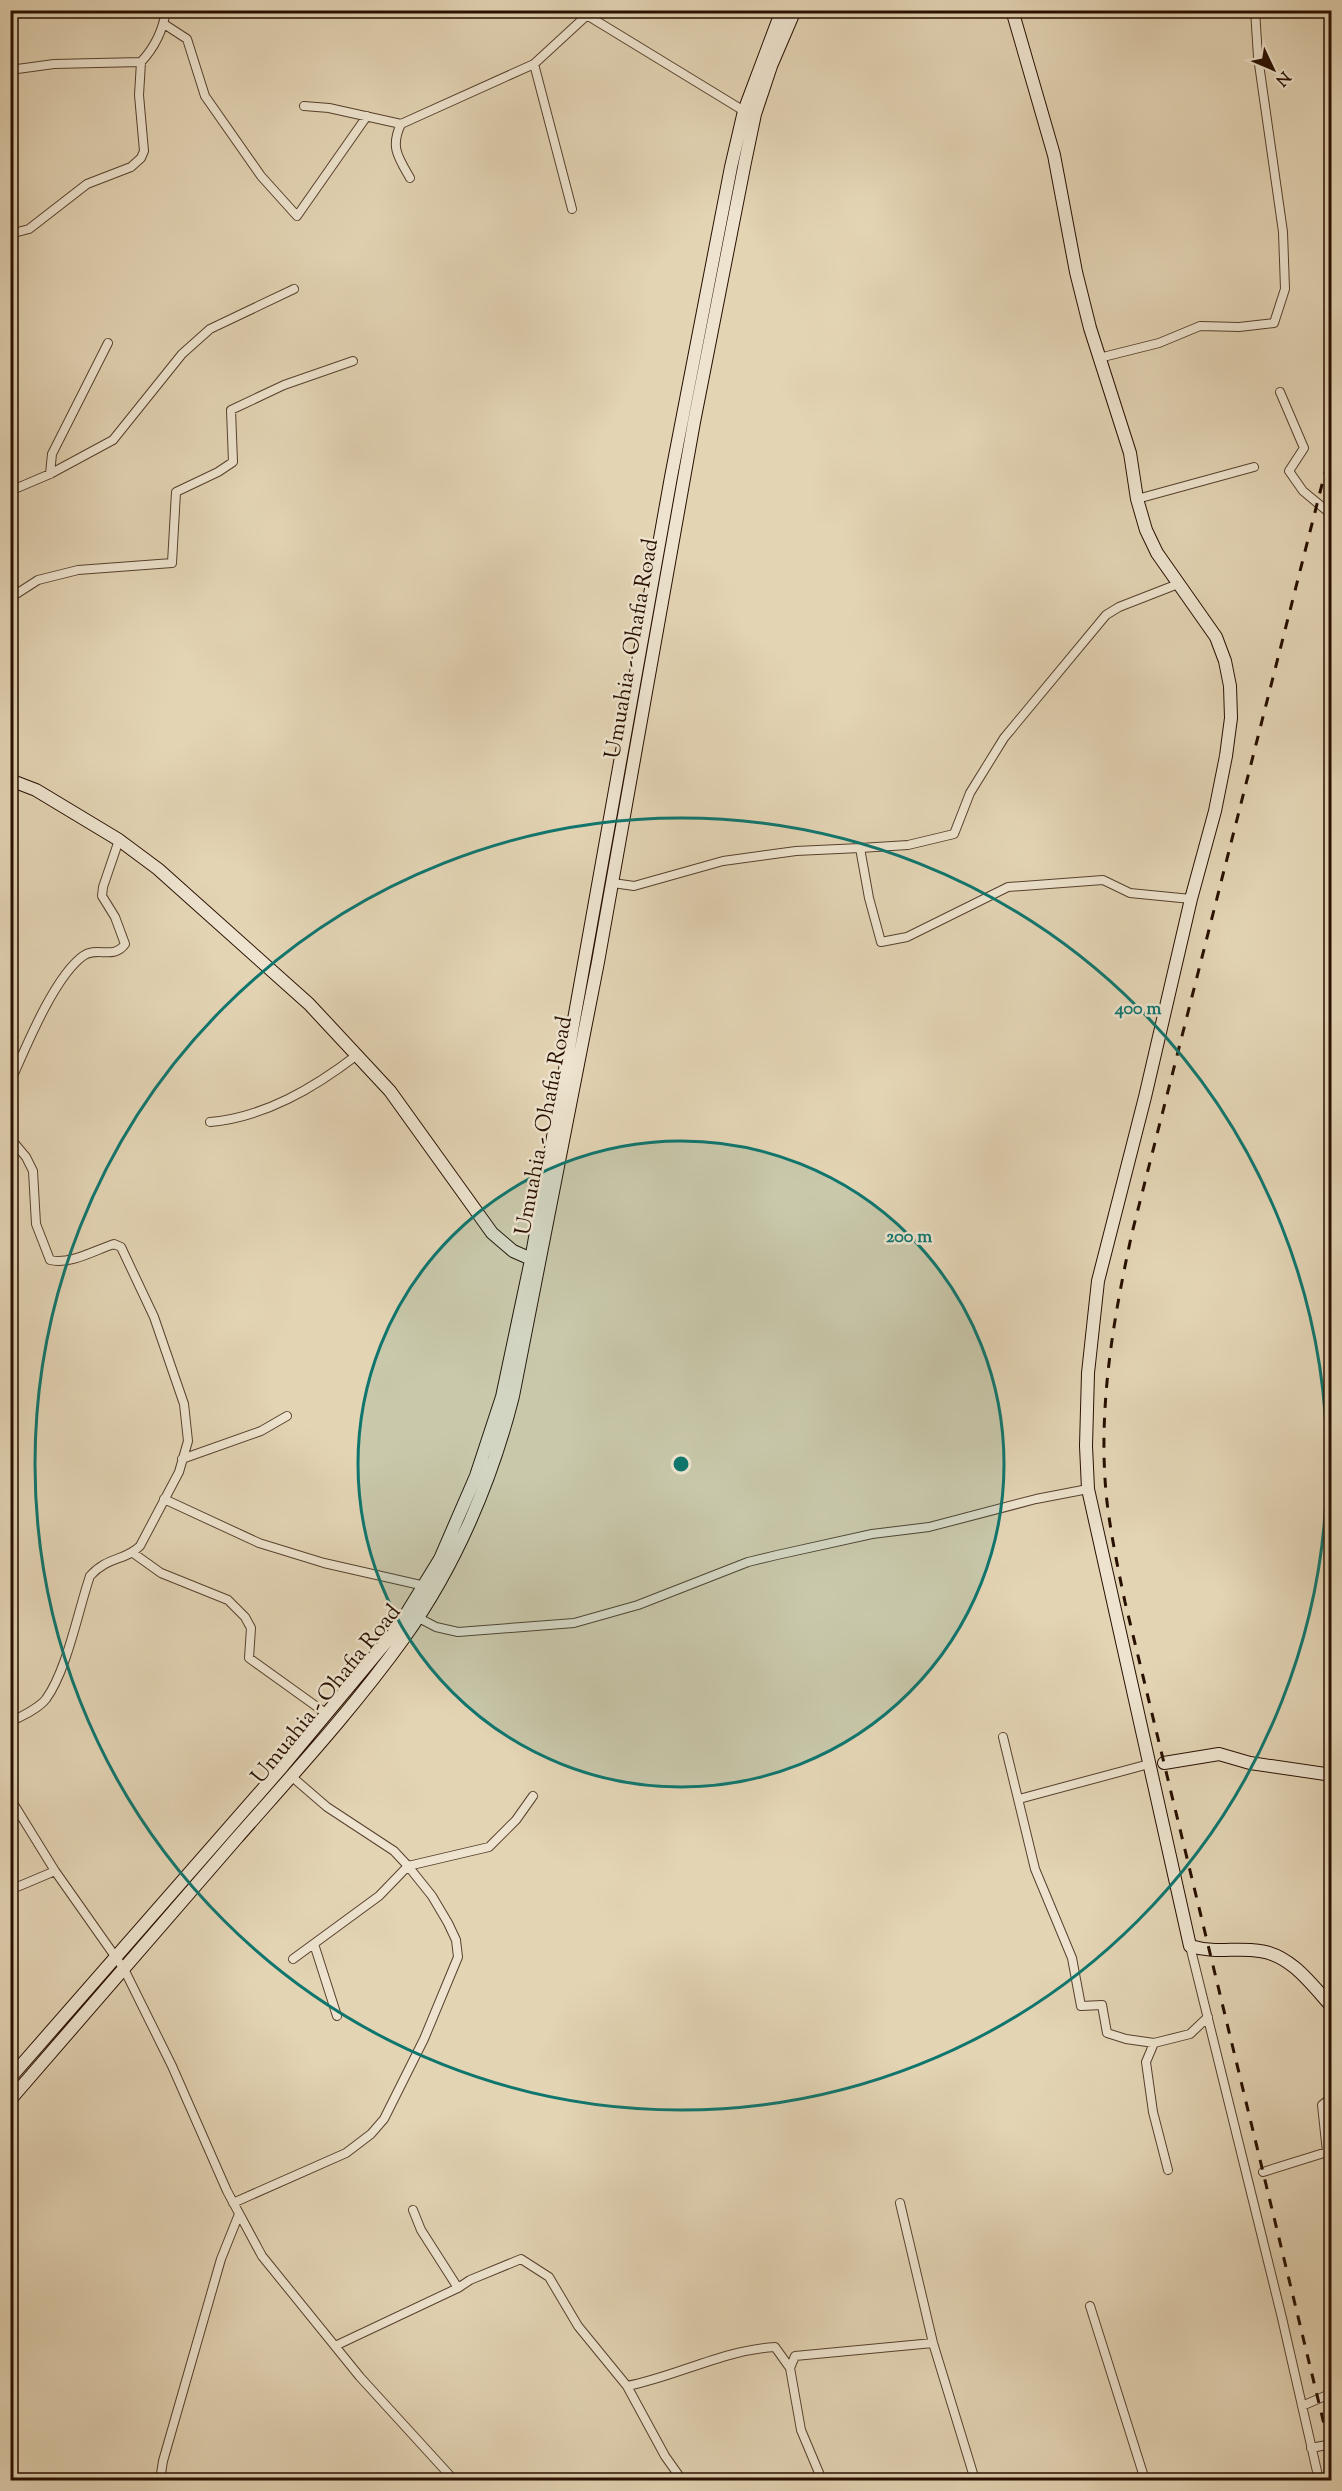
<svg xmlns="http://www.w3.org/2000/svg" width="1342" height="2491" font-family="'Sorts Mill Goudy',serif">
<rect width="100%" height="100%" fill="#e3d4b4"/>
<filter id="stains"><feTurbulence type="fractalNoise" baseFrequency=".00333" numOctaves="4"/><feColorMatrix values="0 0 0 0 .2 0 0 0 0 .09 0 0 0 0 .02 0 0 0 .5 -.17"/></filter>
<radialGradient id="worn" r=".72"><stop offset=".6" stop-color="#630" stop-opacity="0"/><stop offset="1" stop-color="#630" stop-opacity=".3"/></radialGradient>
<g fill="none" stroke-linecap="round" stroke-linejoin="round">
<!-- street casing -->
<g stroke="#57402d" stroke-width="10">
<path id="street" d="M 164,24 L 187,39 L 205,96 L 261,176 L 297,216 L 367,116
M 534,64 L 572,209
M 10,70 L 54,64 L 141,62 C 155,47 163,31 166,10
M 304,106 L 329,108 L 401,124
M 410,178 C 398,157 390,147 401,124 L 534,64 L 585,17 L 590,17 L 744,111
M 10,234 L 29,229 L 87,184 L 131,167 L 141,158 L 144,151 L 139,95 L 141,62
M 1099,358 L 1159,343 L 1200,326 L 1239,327 L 1274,323 L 1285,289 L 1283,232 L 1258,57 L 1255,10
M 1280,392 L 1304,448 L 1289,471 L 1303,491 L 1332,515
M 50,474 L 52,454 L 108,343
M 10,491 L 50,474 L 113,440 L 182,354 L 210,329 L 294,289
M 1137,499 L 1254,467
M 1328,511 L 1332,498
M 10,598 L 38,580 L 78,570 L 172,563 L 176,492 L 218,472 L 233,462 L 231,410 L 284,385 L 353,361
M 860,848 L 908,845 L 954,834 L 970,793 L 1004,738 L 1106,615 L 1119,607 L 1178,584
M 613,883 L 634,886 L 723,861 L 796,851 L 860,848 L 869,898 L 881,942 L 907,937 L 1008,887 L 1103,880 L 1130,893 L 1191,899
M 10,1083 C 25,1049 54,977 83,956 C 97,946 114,960 125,944 L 115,917 L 102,896 L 103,887 L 119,840
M 210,1122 C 265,1117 314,1088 357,1055
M 10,1138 L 26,1157 L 33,1171 L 36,1224 L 50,1260 C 70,1265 95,1250 114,1244 L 121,1247 L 154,1317 L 184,1404 L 188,1441 L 179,1472 L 140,1546 C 125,1561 108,1556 90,1576 C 78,1611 67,1670 46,1699 C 38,1709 22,1716 10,1722
M 182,1459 L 261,1431 L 287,1416
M 164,1499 L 259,1543 L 324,1563 L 425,1586
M 133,1553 L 161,1573 L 228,1600 L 245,1617 L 251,1628 L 249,1658 L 327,1714
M 417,1617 L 436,1627 L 458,1632 L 574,1623 L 638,1605 L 748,1562 L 777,1555 L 872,1534 L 929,1527 L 1036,1499 L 1088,1489
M 1003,1737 L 1035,1869 L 1072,1958 L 1081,2006 L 1102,2005 L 1107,2033 L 1126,2039 L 1154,2043
M 10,1798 L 55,1871 L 124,1969 L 172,2066 L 227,2191 L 262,2256 L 360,2377 L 454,2480
M 1019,1799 L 1149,1764
M 10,1890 L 55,1871
M 314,1944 L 337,2016
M 1190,1946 L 1282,2318 L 1319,2480
M 293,1959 L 379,1896 L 408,1866 L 489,1847 L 516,1820 L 533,1796
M 1168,2170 L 1153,2112 L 1146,2062 L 1154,2043 L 1190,2034 L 1208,2017
M 1263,2172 L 1327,2152 L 1322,2105 L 1332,2097
M 233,2203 L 346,2153 L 371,2134 L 384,2119 L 424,2039 L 458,1957 L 456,1940 L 448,1923 L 432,1896 L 408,1866 L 394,1851 L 327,1807 L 291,1776
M 900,2203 L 933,2343 L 975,2480
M 413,2210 L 421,2230 L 458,2288 L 470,2280 L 521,2259 L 549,2277 L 578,2326 L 627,2386 C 678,2376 723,2350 775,2347 L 790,2368
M 1090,2306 L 1145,2480
M 335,2346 L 458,2288
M 627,2386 L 665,2456 L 682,2480
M 1302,2406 L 1332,2393
M 1311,2448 L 1332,2444
M 160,2480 L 163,2461 L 221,2259 L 239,2214
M 822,2480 L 801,2430 L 790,2368 L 795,2356 L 933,2343"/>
</g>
<!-- secondary casing -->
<g stroke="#280f00" stroke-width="14">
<path id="secondary" d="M 1012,10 L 1054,155 L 1076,272 L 1090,328 L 1130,453 L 1137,499 L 1146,530 L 1157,553 L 1216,637 L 1225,661 L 1230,686 L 1231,718 L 1226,756 L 1215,811 L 1191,899 L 1145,1097 L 1098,1281 L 1088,1373 L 1086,1446 L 1088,1489 L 1190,1946 C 1218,1954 1234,1947 1260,1951 C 1291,1955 1312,1985 1332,2007
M 10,780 L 36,790 L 119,840 L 158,869 L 309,1004 L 390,1091 L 492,1233 L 513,1251 L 538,1262
M 1164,1763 L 1219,1754 L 1250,1763 L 1332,1775
M 10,2078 L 282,1767 L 397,1629 L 440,1559 L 476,1476 L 502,1397 L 531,1260 L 671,477 L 731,167 L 744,111 L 782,10
M 10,2100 C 85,2013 160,1926 236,1839 C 293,1774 353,1709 404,1638 C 455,1567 492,1480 513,1396 L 598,962 L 694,422 L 745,162 L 755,114 L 771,66 L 795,10"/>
</g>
<!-- street -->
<use href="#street" stroke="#ede3ce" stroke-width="8"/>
<!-- secondary -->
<use href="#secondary" stroke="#ede3ce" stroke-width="12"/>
<!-- rail -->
<path stroke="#280f00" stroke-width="3" stroke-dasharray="10 10" stroke-linecap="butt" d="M 1332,445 L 1132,1233 C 1113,1320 1097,1412 1107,1502 C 1111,1535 1118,1569 1125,1602 L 1332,2457"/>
</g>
<!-- distance rings -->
<circle cx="681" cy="1464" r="323" fill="#0f766e" fill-opacity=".12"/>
<g fill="none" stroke="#0f766e" stroke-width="3">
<circle cx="681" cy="1464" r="323"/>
<circle cx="681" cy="1464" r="646"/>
</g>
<g text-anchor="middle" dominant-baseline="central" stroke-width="5" stroke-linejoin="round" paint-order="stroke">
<!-- street labels -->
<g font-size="22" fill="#280f00" stroke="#ede3ce">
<text transform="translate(633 649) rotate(-80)">Umuahia - Ohafia Road</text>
<text transform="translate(545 1126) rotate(-79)">Umuahia - Ohafia Road</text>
<text transform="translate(327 1695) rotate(-51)">Umuahia - Ohafia Road</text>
</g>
</g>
<circle cx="681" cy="1464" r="9" fill="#0f766e" stroke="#ede3ce" stroke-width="3"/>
<g font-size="18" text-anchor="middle" font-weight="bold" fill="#0f766e" stroke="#ede3ce" stroke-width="5" stroke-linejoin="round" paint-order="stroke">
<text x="1138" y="1014">400 m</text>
<text x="909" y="1242">200 m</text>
</g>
<!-- margin -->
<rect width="1342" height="2491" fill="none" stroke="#e3d4b4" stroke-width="36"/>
<rect x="12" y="12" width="1318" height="2467" fill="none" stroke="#280f00" stroke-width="3"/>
<rect x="18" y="18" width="1306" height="2455" fill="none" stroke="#280f00" stroke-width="1.5"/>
<!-- north arrow -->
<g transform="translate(1273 69) rotate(134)" stroke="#ede3ce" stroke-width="4.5" paint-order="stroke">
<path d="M0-4.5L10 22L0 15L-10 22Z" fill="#280f00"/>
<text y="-9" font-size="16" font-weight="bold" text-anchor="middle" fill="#280f00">N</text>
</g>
<rect width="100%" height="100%" filter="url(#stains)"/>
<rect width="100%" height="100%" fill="url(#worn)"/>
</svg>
